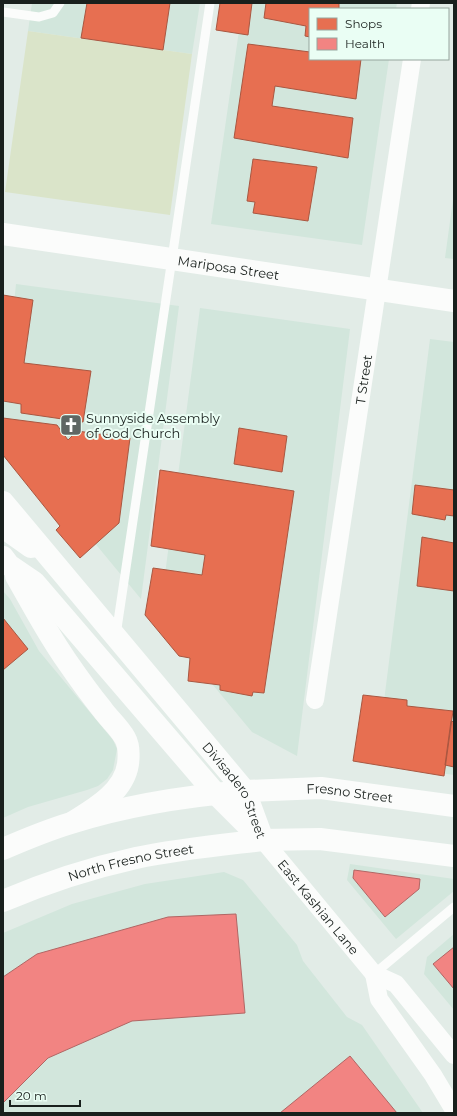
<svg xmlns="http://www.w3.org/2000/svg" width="457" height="1116" font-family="Montserrat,sans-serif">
<rect width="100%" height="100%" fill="#e2ece7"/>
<!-- built -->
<path fill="#d2e6dc" d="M 32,3 L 200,3 L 192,54 L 28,31 Z
M 243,3 L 397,3 L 396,9 L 310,9 L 310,59 L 389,59 L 362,245 L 211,224 Z
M 454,192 L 454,259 L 445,258 Z
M 16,284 L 179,306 L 141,599 L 3,432 L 3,412 Z
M 200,308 L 350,329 L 297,756 L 252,732 L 159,620 Z
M 430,339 L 454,342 L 454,775 L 376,764 Z
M 3,591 L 10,599 L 39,651 L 113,740 L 117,749 L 113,770 L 107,779 L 98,786 L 87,790 L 28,807 L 3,818 Z
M 350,864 L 454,879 L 454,891 L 396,939 L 347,880 Z
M 224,872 L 243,880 L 297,945 L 303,961 L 347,1017 L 362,1025 L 423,1113 L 3,1113 L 3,933 L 72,904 L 145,884 Z
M 454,934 L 454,1010 L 424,974 L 427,957 Z"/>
<!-- green -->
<path fill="#dae4c9" d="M 28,31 L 192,54 L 170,215 L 5,192 Z"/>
<!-- shops -->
<path fill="#e76f51" stroke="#a95741" d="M 87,3 L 170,3 L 163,50 L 81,38 Z
M 220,3 L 252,3 L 248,35 L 216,30 Z
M 266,3 L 339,3 L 339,9 L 310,9 L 310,37 L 305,36 L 306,26 L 264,18 Z
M 248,44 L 310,52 L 310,59 L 361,59 L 356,99 L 275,86 L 272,106 L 353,118 L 348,158 L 234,138 Z
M 253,159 L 317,167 L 308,221 L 253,213 L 255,202 L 247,201 Z
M 3,295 L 33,300 L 24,363 L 91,371 L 83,422 L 21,413 L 21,404 L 3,401 Z
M 3,418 L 57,425 L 68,440 L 77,431 L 130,438 L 119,523 L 80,558 L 56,530 L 60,526 L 3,455 Z
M 239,428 L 287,436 L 282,472 L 234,464 Z
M 160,470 L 294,491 L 264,693 L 253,692 L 252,696 L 220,690 L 220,685 L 188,681 L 190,658 L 179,656 L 145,615 L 153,568 L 202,575 L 205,555 L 151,546 Z
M 415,485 L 454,490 L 454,516 L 446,515 L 445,520 L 412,514 Z
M 422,537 L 454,543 L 454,591 L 417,586 Z
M 3,618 L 28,649 L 3,670 Z
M 363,695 L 407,700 L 407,706 L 453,711 L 444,776 L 353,761 Z
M 451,721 L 454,722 L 454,767 L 445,765 Z"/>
<!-- health -->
<path fill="#f28482" stroke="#b16664" d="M 354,870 L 420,879 L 419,889 L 385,917 L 353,878 Z
M 236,914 L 245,1013 L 132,1021 L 48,1058 L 3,1103 L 3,977 L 37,954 L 168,917 Z
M 454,947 L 454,989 L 433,964 Z
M 350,1056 L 397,1113 L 280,1113 Z"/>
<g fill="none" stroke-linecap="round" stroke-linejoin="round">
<!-- lane -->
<path stroke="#fbfcfb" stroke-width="9" d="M 3,12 L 39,17 L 53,13 L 60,3
M 116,635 L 210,3
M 374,974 L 454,907"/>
<!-- street -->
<g stroke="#fbfcfb" stroke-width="18">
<path d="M 420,9 L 421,3"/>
<path id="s1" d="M 315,700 L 412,59"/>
<path id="s2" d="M 263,840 L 374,974 L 396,984 L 454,1055"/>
<path d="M 374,974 L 379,999 L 433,1075 L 454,1110"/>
</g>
<!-- secondary -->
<g stroke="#fbfcfb" stroke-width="22">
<path id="s3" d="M 3,234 L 454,301"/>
<path d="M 3,849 C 26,839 48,830 71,823 C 127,805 187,796 245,791"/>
<path id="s4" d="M 3,901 C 45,883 91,868 136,858 C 178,849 221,845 263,840"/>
</g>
<!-- primary -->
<g stroke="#fbfcfb" stroke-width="22">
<path id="s5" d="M 3,502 L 245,791 L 263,840"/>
<path d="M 3,527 L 31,547"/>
<path d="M 3,557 L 9,565 L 34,582 L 215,793 L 258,836"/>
<path d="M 16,576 C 32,604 47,633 66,660 C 77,676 89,693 102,709 C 109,719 119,727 125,738 C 129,745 129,756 128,764 C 124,792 94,809 73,822"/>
<path id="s6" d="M 245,791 L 321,788 L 454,806"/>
<path d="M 263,840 L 320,839 L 454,856"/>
</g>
</g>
<!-- icons -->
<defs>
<g id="church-square" transform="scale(1.15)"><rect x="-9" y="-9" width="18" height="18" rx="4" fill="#5f6764" stroke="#eafef4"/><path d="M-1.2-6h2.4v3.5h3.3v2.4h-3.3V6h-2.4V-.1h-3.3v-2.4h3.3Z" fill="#fff"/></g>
</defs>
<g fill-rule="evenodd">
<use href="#church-square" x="71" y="425"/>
</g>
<g text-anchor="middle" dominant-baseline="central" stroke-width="4" stroke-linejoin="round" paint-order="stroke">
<!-- street labels -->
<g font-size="13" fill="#19201d" stroke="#eafef4">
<text stroke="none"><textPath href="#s3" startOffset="228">Mariposa Street</textPath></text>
<text stroke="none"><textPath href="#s1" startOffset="324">T Street</textPath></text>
<text stroke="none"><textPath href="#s5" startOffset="371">Divisadero Street</textPath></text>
<text stroke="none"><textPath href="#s6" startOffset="105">Fresno Street</textPath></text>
<text stroke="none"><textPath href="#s4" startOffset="134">North Fresno Street</textPath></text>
<text stroke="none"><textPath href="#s2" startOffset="87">East Kashian Lane</textPath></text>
</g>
<!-- poi labels -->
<g font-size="13" fill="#19201d" stroke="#eafef4" text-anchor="start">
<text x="86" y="418">Sunnyside Assembly<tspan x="86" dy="15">of God Church</tspan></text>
</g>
</g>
<!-- border -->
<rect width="457" height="1116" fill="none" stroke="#19201d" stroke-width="8"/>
<!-- legend -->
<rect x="309" y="8" width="140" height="52" fill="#eafef4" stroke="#96a59e"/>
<rect x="317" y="18" width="20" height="12" fill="#e76f51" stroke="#96a59e"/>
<text x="345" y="28" font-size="12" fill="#19201d">Shops</text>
<rect x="317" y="38" width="20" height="12" fill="#f28482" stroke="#96a59e"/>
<text x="345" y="48" font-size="12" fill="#19201d">Health</text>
<!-- scale -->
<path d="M10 1100v6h70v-6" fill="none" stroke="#19201d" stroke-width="2"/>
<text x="16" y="1100" font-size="12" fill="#19201d" stroke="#eafef4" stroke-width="3" paint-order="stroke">20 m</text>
</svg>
